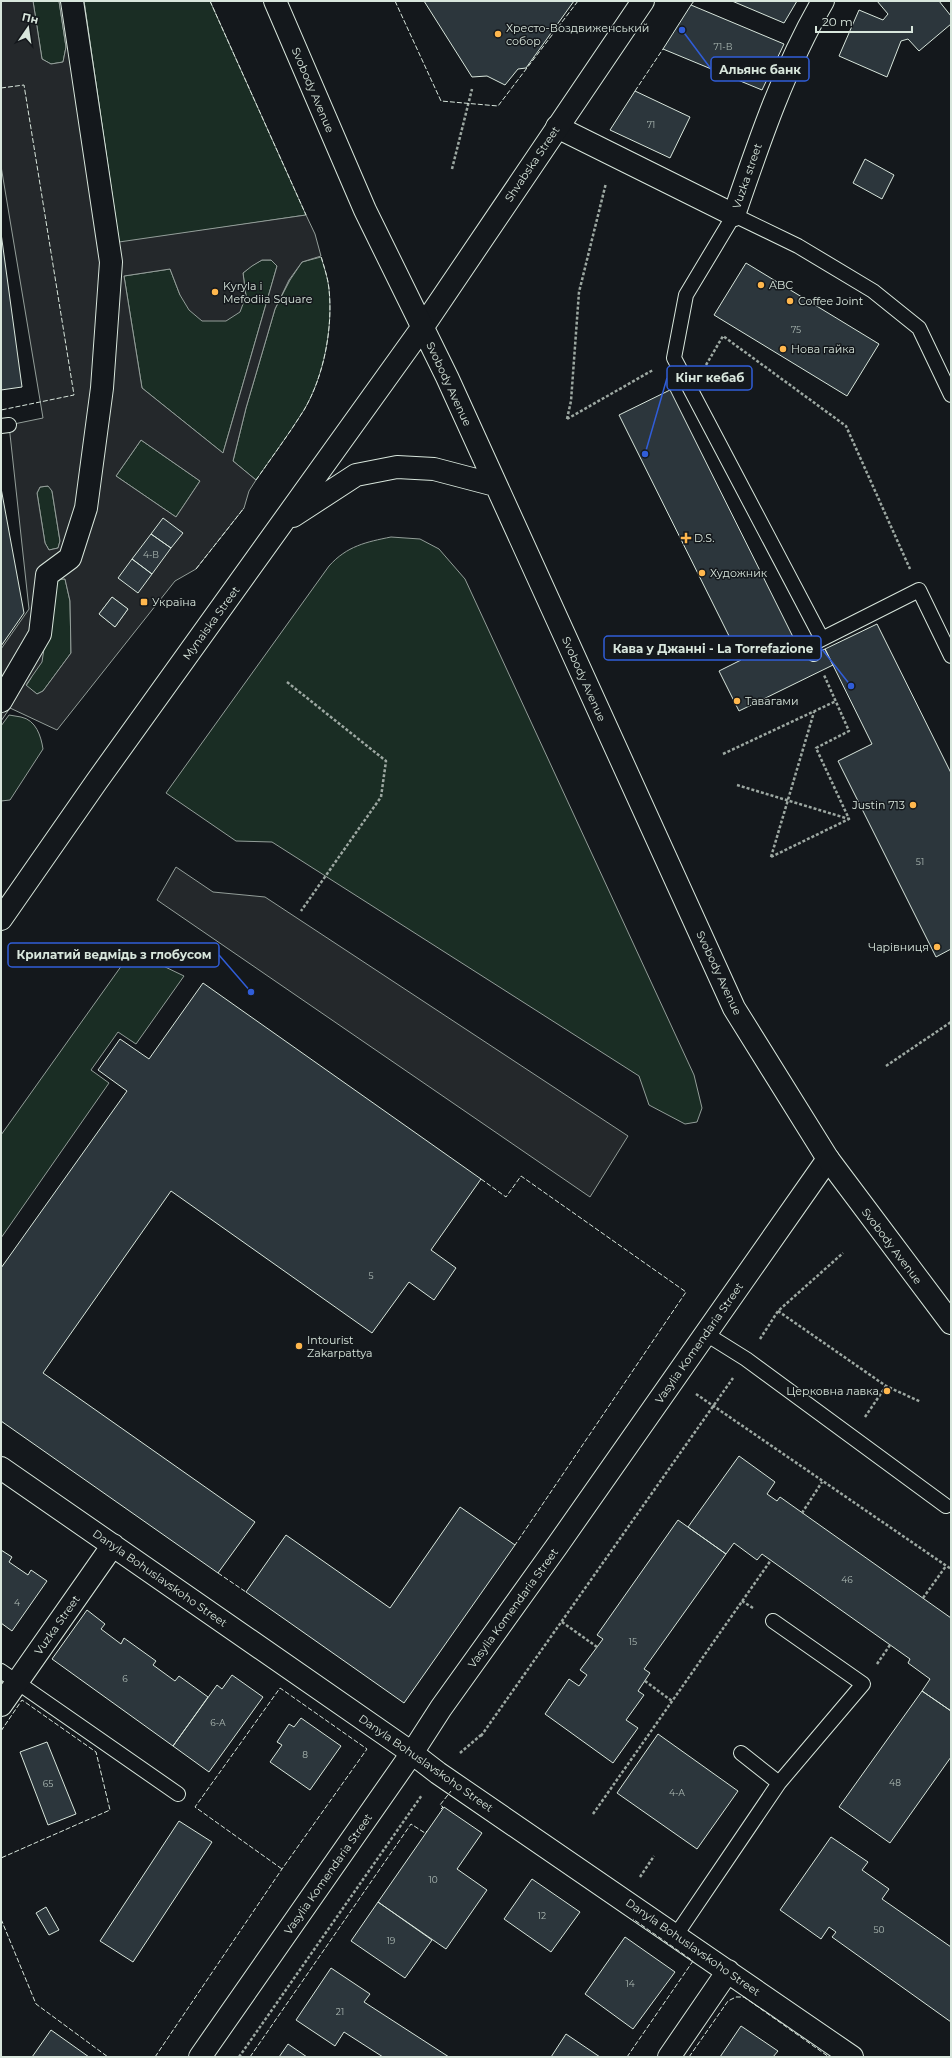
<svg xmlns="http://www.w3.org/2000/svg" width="952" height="2058" font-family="Montserrat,sans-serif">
<rect width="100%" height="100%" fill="#14181c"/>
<!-- green -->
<path fill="#1a2d24" stroke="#939e99" d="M 33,1 L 59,1 L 66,47 L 63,62 L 51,64 L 42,59 Z
M 84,1 L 210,1 L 306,215 L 119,243 Z
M 321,257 C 324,267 328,278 329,289 C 333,328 324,376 304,410 C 289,434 272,457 256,480 L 233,461 L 246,408 L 275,309 L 290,280 L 302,262 Z
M 262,260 L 271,260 L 277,266 L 223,453 L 142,388 L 124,276 L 170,269 L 180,295 L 246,296 L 243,273 L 251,266 Z
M 141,440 L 200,481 L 176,517 L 116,476 Z
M 49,486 L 52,491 L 60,541 L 58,548 L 49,550 L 45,543 L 37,493 L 40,487 Z
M 391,537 L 420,539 L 439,549 L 465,579 L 694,1075 L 702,1108 L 697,1122 L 685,1124 L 649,1105 L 639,1076 L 272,842 L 236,841 L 166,793 L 329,566 C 347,546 366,542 391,537 Z
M 60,579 L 65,579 L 70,601 L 71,653 L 43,691 L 37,694 L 26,686 L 31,678 L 54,582 Z
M 9,715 C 13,716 17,716 21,717 C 36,720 41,736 43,749 L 10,800 L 1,801 L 1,726 Z
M 132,951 L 184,976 L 136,1044 L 118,1032 L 91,1070 L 109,1083 L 1,1238 L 1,1135 Z"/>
<!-- parking -->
<path fill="#24282b" stroke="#939e99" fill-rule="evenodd" d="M 1,1 L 33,1 L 42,59 L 51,64 L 63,62 L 66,47 L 59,1 L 84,1 L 119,242 L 306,215 L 315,234 L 321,256 L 302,262 L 289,280 L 275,309 L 246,408 L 233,461 L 256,480 L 249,491 L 244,508 L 196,569 L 175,581 L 57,730 L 10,708 L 1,721 L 1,649 L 29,609 L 9,425 L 43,418 L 1,166 ZM 262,260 L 271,260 L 277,266 L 223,453 L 142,388 L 124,276 L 170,269 L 180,295 L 189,310 L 202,321 L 226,321 L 240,312 L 246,296 L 243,273 L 252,266 ZM 141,440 L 200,481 L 176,517 L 116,476 ZM 48,486 L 52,491 L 60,541 L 58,548 L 49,550 L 45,543 L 37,493 L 40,487 ZM 60,579 L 65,579 L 70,601 L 71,653 L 43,691 L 37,694 L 26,685 L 42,662 L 54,582 ZM 112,597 L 128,609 L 115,627 L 99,614 Z
M 176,867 L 213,892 L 265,897 L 628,1136 L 590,1197 L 157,900 Z"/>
<!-- building -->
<path fill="#2c363c" stroke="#d8e6dc" d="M 424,1 L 574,1 L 526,68 L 518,69 L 505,85 L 487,76 L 472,77 Z
M 732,1 L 797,1 L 784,23 Z
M 877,1 L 939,1 L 951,16 L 951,24 L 919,51 L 908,39 L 901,41 L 887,77 L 839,56 L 859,10 L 883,20 L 888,14 Z
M 691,5 L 784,44 L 762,90 L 663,49 Z
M 635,91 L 690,117 L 670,158 L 610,130 Z
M 865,159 L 894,175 L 882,199 L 853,183 Z
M 1,233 L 22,387 L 1,390 Z
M 746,263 L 879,344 L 847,396 L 714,315 Z
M 670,390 L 804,659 L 825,649 L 833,665 L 739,711 L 719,671 L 741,660 L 619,415 Z
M 1,488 L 24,613 L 1,646 Z
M 163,518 L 183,533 L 171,548 L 151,534 Z
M 151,534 L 171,548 L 152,574 L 132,559 Z
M 132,559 L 152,574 L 138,593 L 118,578 Z
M 112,597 L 128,609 L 115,627 L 99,614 Z
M 877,624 L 951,773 L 951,949 L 936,957 L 838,761 L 872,744 L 825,649 Z
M 203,983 L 481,1179 L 431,1250 L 456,1268 L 434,1300 L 409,1282 L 372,1333 L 171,1191 L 43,1373 L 255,1522 L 218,1573 L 1,1421 L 1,1268 L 127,1091 L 98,1070 L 120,1039 L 149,1059 Z
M 739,1456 L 775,1482 L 767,1494 L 777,1501 L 780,1497 L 951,1618 L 951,1711 L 922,1691 L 930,1679 L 908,1663 L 910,1659 L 762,1554 L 757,1560 L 734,1543 L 726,1554 L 688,1527 Z
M 460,1507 L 515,1545 L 404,1703 L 246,1592 L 286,1535 L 390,1608 Z
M 678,1520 L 726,1554 L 644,1669 L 650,1673 L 638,1691 L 644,1695 L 626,1720 L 638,1728 L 613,1763 L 545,1714 L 569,1679 L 579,1686 L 587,1675 L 580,1670 L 603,1639 L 597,1635 Z
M 1,1550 L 12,1557 L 9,1562 L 28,1575 L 31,1570 L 47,1581 L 12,1631 L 1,1623 Z
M 87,1610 L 105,1624 L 101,1629 L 121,1644 L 124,1638 L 156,1661 L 153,1665 L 175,1681 L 179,1676 L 208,1697 L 173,1746 L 52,1659 Z
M 232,1675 L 263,1697 L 209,1772 L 173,1746 L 217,1685 L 222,1689 Z
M 922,1691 L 951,1711 L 951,1757 L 890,1843 L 839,1807 Z
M 301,1718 L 341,1746 L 310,1790 L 270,1762 L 282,1745 L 277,1742 L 289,1724 L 294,1727 Z
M 658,1734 L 738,1791 L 697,1849 L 617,1793 Z
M 47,1742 L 76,1814 L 48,1825 L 20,1752 Z
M 444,1807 L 482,1833 L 457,1869 L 487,1890 L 446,1949 L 378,1902 Z
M 179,1821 L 212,1842 L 133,1962 L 100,1941 Z
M 831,1837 L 868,1862 L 862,1870 L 889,1889 L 882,1899 L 951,1947 L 951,2022 L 832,1937 L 836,1932 L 829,1927 L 821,1939 L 780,1910 Z
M 532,1879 L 580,1912 L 551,1952 L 504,1919 Z
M 378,1902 L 432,1940 L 405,1978 L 351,1941 Z
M 46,1907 L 59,1930 L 49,1935 L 36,1913 Z
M 625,1937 L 675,1972 L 633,2029 L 585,1994 Z
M 331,1968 L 370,1994 L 364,2002 L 449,2057 L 383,2057 L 344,2032 L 335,2046 L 296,2020 Z
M 741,2026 L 778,2051 L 773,2057 L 720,2057 Z
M 51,2030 L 89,2057 L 32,2057 Z
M 566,2034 L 600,2057 L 551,2057 Z
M 288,2044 L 307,2057 L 279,2057 Z"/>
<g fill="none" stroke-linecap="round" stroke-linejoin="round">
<!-- service casing -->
<g stroke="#d8e6dc" stroke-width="16">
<path id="service" d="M 1,426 L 9,425
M 822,639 L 674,358 L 686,295 L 734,215 L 798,246 L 873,291 L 919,328 L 951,395
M 814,654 L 810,645 L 919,590 L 951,656
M 706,1334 L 746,1359 L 946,1506
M 1,1671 L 178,1794
M 741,1753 L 779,1783
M 676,1935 L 779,1783 L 863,1684 L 773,1621"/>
</g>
<!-- pedestrian casing -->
<g stroke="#d8e6dc" stroke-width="24">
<path id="pedestrian" d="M 1,701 L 40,634 L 47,575 L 70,558 L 86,508 L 102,388 L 111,262 L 72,1"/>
</g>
<!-- minor casing -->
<g stroke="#d8e6dc" stroke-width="24">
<path id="minor" d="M 557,127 L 734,215 C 759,142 784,68 823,1
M 1,1468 L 412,1753 L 438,1773 L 852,2057
M 1,1705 L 113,1545
M 200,2057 L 412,1753 L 441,1708 L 557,1546 L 828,1159
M 669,2057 L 728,1971"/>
</g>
<!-- tertiary casing -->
<g stroke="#d8e6dc" stroke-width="24">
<path id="tertiary" d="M 422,328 L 643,1"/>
</g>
<!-- secondary casing -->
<g stroke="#d8e6dc" stroke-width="24">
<path id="secondary" d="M 275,1 L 365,210 L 447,377 L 734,1008 L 828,1159 L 951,1323
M 293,516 L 356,475 L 397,467 L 434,469 L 495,485
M 1,919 L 97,781 L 422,328"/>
</g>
<!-- path -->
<path stroke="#9da8a2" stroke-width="2.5" stroke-dasharray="3 2" stroke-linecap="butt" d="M 452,169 L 472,89
M 706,365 L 723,336 L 846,426 L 910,569
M 567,419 L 571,401 L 579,292 L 606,183
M 567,419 L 653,370
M 287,682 L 386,761 L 381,797 L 301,911
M 723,754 L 836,701
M 737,785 L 849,819
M 771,857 L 849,819 L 816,748 L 849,731 L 824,675
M 771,857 L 814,712
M 886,1066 L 951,1022
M 778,1311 L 886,1386 L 921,1402
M 760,1339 L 778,1311 L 843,1253
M 696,1394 L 951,1569
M 865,1417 L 886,1386
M 802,1513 L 822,1482
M 923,1598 L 946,1566
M 742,1601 L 753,1608
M 562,1622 L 597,1647
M 877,1664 L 890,1645
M 645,1681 L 672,1701
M 481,1736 L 733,1378
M 460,1753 L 481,1735
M 593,1814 L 771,1560
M 640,1877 L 654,1856
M 239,2057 L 422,1795"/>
<!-- service -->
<use href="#service" stroke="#14181c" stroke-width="14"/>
<!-- pedestrian -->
<use href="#pedestrian" stroke="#14181c" stroke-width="22"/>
<!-- minor -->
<use href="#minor" stroke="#14181c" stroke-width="22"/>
<!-- tertiary -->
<use href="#tertiary" stroke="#14181c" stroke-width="22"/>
<!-- secondary -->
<use href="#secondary" stroke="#14181c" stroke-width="22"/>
<!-- fence -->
<path stroke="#d8e6dc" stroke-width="1" stroke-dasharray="5 2" stroke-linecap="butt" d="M 210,1 L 306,215
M 395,1 L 441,101 L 498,106 L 578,1
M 691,5 L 694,1
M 1,88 L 24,85 L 74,395 L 1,410
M 635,91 L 663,49
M 256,480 C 272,457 289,434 304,410 C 324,376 333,328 329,289 C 328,278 324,267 321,256
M 196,569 L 244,508
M 481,1179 L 506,1197 L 521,1176 L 686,1292 L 515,1545
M 218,1573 L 246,1592
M 1,1731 L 22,1700 L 96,1752 L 110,1810 L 1,1858
M 441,1809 L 443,1807 L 440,1805 L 451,1791
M 1,1919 L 36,2004 L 108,2057
M 155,2057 L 282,1869 L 367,1749 L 280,1688 L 195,1807 L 282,1869
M 250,2057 L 411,1824 L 425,1833 L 427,1831
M 627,2057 L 693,1961 L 633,1919
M 689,2057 L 728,2001 L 736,1997 L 744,1997 L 829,2057"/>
</g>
<!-- markers -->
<g fill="#ffb74d" stroke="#14181c" stroke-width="1.5">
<circle cx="498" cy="34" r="4"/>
<circle cx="761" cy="285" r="4"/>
<circle cx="215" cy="292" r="4"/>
<circle cx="790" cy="301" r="4"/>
<circle cx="783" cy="349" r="4"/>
<path d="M684 532h4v4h4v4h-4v4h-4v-4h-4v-4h4z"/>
<circle cx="702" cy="573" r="4"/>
<rect x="140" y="598" width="8" height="8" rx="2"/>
<circle cx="737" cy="701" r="4"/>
<circle cx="913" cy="805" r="4"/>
<circle cx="937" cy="947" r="4"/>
<circle cx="299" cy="1346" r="4"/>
<circle cx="887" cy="1391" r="4"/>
</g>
<g text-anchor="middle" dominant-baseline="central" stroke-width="3" stroke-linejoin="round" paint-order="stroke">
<!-- number labels -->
<g font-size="9" fill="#adbab4">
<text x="723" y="46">71-В</text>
<text x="651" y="124">71</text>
<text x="796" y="329">75</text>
<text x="151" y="554">4-В</text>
<text x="920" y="861">51</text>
<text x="371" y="1275">5</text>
<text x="847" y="1579">46</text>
<text x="17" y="1602">4</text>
<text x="633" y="1641">15</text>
<text x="125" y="1678">6</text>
<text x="218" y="1722">6-А</text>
<text x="305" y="1754">8</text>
<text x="895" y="1782">48</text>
<text x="48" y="1783">65</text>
<text x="677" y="1792">4-А</text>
<text x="433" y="1879">10</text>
<text x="542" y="1915">12</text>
<text x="879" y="1929">50</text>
<text x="391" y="1940">19</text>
<text x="630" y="1983">14</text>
<text x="340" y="2011">21</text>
</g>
<!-- poi labels -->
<g font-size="11" fill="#d8e6dc" stroke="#14181c" text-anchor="start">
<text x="506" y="28">Хресто-Воздвиженський<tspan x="506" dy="13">собор</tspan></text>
<text x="769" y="285">ABC</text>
<text x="223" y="286">Kyryla i<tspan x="223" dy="13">Mefodiia Square</tspan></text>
<text x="798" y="301">Coffee Joint</text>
<text x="791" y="349">Нова гайка</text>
<text x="694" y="538">D.S.</text>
<text x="710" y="573">Художник</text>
<text x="152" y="602">Україна</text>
<text x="745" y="701">Тавагами</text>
<text x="905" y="805" text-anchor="end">Justin 713</text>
<text x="929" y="947" text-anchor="end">Чарівниця</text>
<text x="307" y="1340">Intourist<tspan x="307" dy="13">Zakarpattya</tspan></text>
<text x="879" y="1391" text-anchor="end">Церковна лавка</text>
</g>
<!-- street labels -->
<g font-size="11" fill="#d8e6dc" stroke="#14181c">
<text transform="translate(313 90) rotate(67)">Svobody Avenue</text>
<text transform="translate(532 164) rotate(-56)">Shvabska Street</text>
<text transform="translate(747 176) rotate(-71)">Vuzka street</text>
<text transform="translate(449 384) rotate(65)">Svobody Avenue</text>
<text transform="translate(211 623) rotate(-54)">Mynaiska Street</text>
<text transform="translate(584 679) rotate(66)">Svobody Avenue</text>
<text transform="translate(719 973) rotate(65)">Svobody Avenue</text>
<text transform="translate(892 1246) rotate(53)">Svobody Avenue</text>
<text transform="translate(699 1343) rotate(-55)">Vasylia Komendaria Street</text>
<text transform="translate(160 1578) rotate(35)">Danyla Bohuslavskoho Street</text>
<text transform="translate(513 1608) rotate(-54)">Vasylia Komendaria Street</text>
<text transform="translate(57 1625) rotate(-55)">Vuzka Street</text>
<text transform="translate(426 1763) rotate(35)">Danyla Bohuslavskoho Street</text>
<text transform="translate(328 1874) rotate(-55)">Vasylia Komendaria Street</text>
<text transform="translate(693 1947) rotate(35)">Danyla Bohuslavskoho Street</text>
</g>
</g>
<!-- callouts -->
<path fill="none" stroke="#305dd8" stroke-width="1.5" d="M682 30L711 69M645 454L667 378M851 686L821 648M251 992L219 955"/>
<g fill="#305dd8" stroke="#14181c" stroke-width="1.5">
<circle cx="682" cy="30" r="4"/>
<circle cx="645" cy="454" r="4"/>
<circle cx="851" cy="686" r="4"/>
<circle cx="251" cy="992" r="4"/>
</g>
<g fill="#14181c" stroke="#305dd8" stroke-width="1.5">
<rect x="711" y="57" width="98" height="24" rx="4"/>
<rect x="667" y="366" width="85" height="24" rx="4"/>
<rect x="604" y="636" width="217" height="24" rx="4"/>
<rect x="8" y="943" width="211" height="24" rx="4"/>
</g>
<g font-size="12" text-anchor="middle" font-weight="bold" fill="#d8e6dc">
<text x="760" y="74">Альянс банк</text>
<text x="710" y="382">Кінг кебаб</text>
<text x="713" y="653">Кава у Джанні - La Torrefazione</text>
<text x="114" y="959">Крилатий ведмідь з глобусом</text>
</g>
<!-- border -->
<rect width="952" height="2058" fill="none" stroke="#d8e6dc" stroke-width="4"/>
<!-- north arrow -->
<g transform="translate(28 28) rotate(13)" stroke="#14181c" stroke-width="3" paint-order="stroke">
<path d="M0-3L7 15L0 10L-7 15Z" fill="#d8e6dc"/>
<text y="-6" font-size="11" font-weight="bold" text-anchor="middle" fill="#d8e6dc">Пн</text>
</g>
<!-- scale -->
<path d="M816 26v6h96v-6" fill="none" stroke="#d8e6dc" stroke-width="2"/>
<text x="822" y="26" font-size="12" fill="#d8e6dc" stroke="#14181c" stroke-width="3" paint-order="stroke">20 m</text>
</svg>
